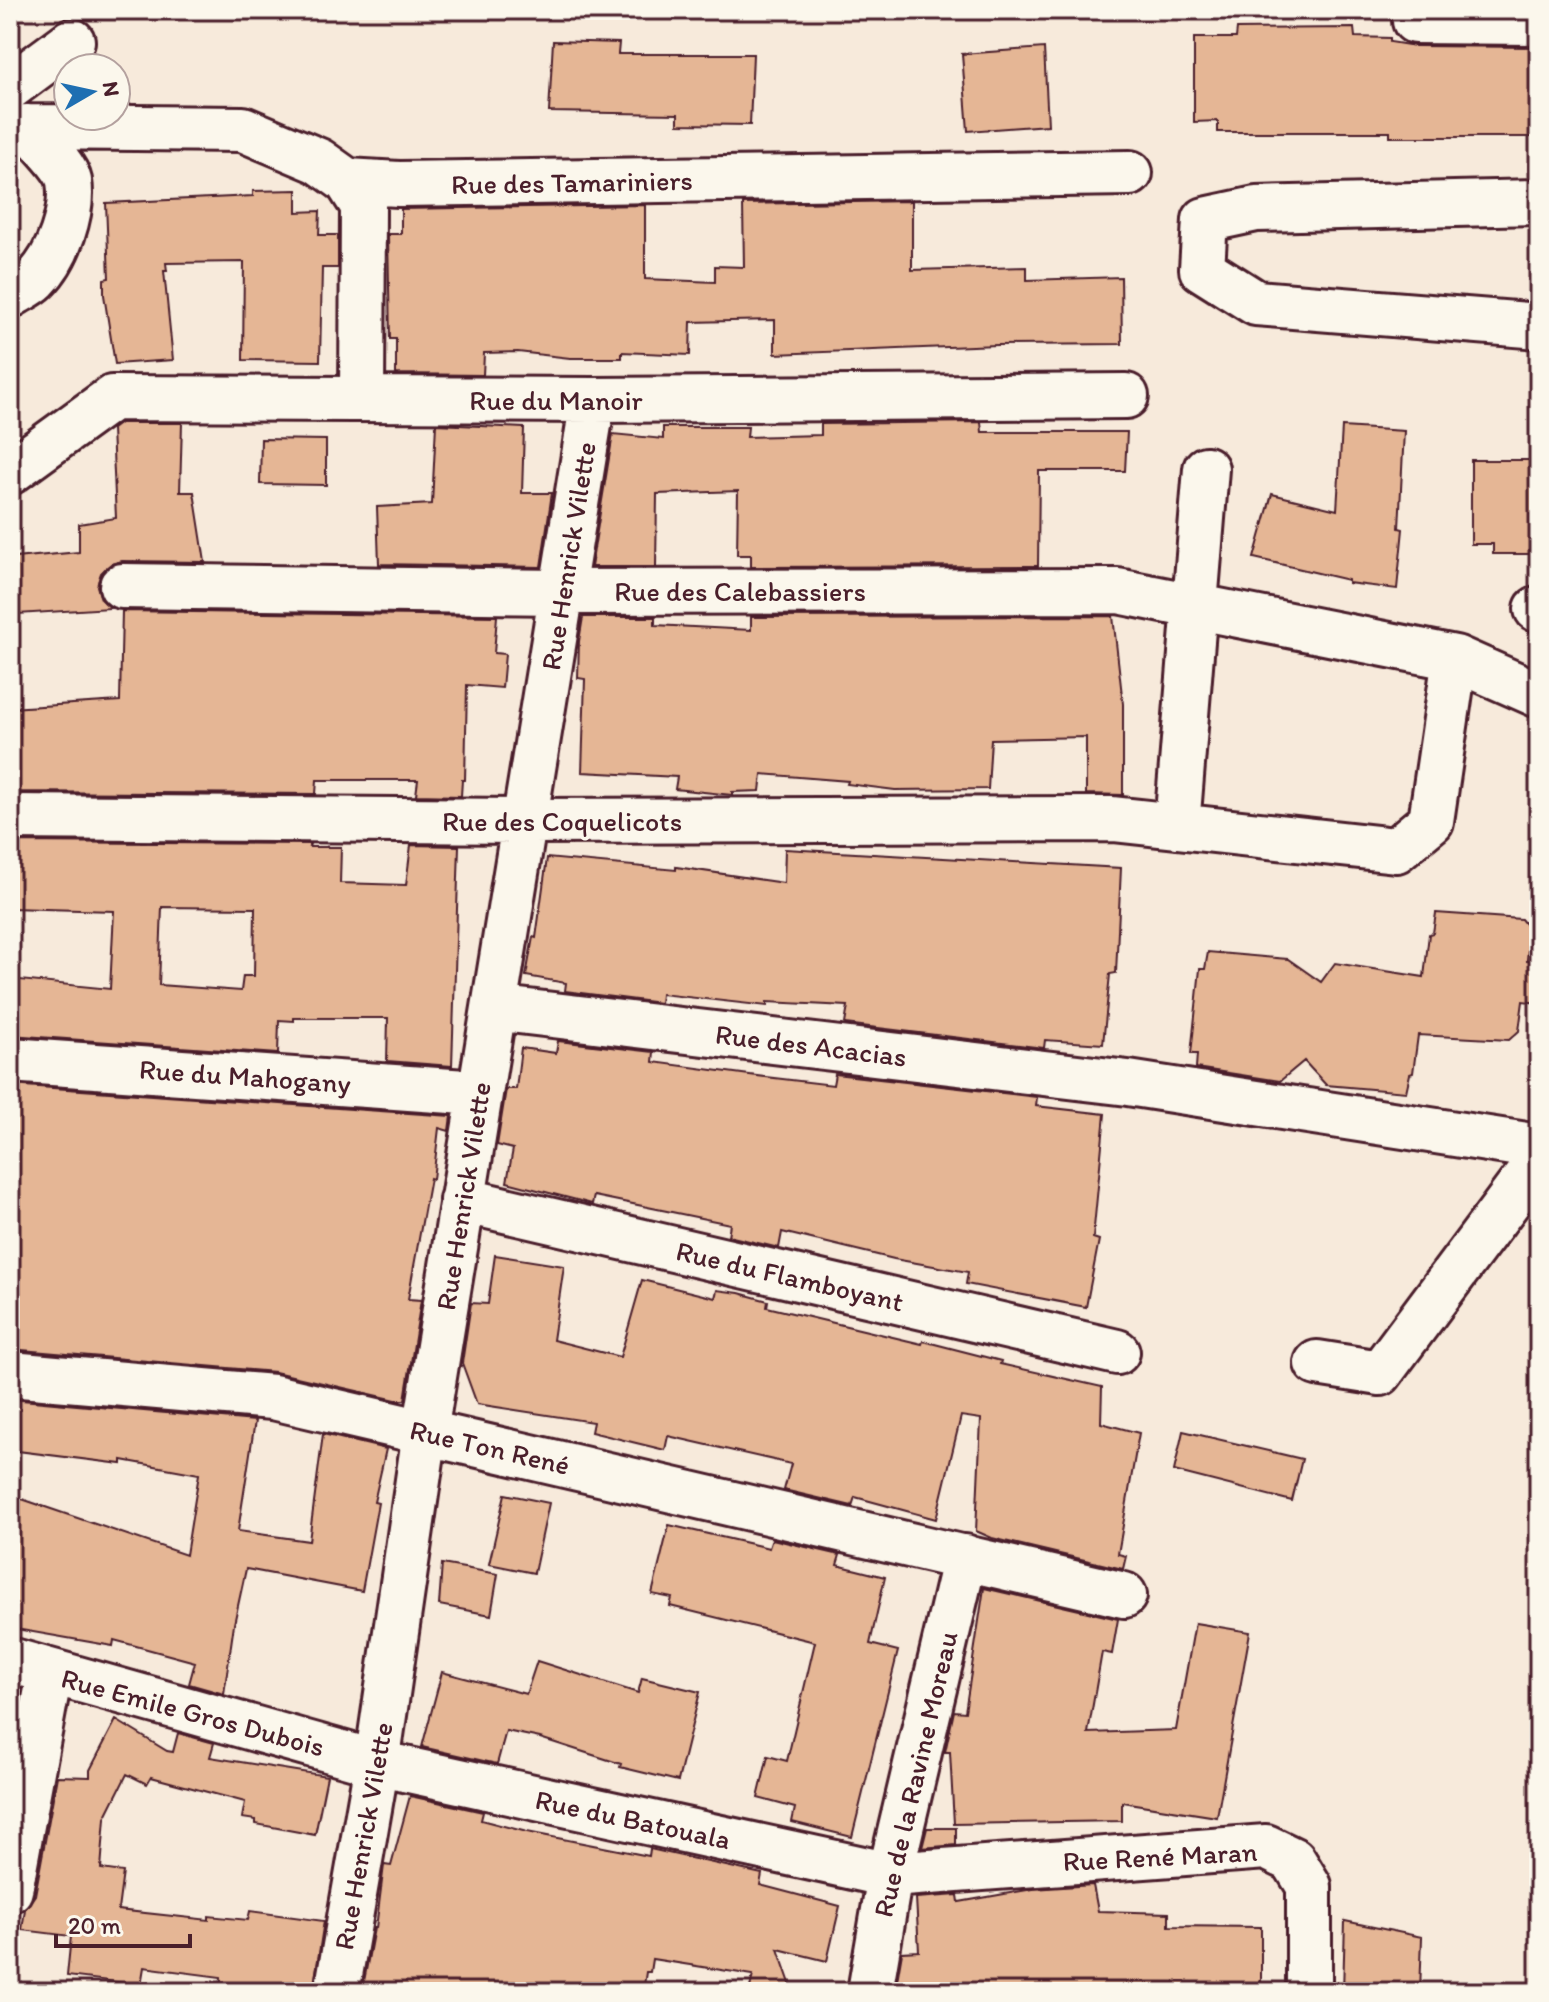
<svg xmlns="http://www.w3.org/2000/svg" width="1549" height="2002" font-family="Itim,sans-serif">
<rect width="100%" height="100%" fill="#f7eadb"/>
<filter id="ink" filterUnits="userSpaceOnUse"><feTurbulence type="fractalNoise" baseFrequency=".0125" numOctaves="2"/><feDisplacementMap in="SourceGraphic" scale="16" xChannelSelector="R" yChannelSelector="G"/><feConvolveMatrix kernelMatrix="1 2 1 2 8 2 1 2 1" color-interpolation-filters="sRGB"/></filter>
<g filter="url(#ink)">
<!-- building -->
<path fill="#e5b695" stroke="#4a1f2b" stroke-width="2" fill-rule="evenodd" d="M 1354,28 L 1355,37 L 1390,38 L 1390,42 L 1415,46 L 1539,47 L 1539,137 L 1390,137 L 1390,132 L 1218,132 L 1218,121 L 1194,122 L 1194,38 L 1236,38 L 1237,29 Z
M 553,41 L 619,43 L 618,54 L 753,54 L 750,125 L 678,124 L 678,114 L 549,112 Z
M 1044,48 L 1048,125 L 968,131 L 962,54 Z
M 297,190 L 297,212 L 320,211 L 319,235 L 338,235 L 338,268 L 322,268 L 320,361 L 243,360 L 244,262 L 166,263 L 167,271 L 164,271 L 173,360 L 115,364 L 104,295 L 104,279 L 109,278 L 106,203 L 253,196 L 253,191 Z
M 912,201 L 912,270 L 1027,267 L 1027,280 L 1121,277 L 1122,344 L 997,345 L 775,354 L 775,320 L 691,322 L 690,355 L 622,352 L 622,358 L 570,358 L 518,352 L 484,353 L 483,375 L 396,374 L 396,339 L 390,339 L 388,234 L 401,234 L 401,209 L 645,205 L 645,279 L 715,282 L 715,266 L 744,267 L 743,204 Z
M 981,422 L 982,432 L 1127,432 L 1125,471 L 1039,471 L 1038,566 L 751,567 L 751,555 L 737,555 L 738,491 L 657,494 L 656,567 L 591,567 L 613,434 L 663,439 L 663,427 L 748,427 L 747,437 L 821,435 L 821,424 Z
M 120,423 L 182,423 L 180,492 L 194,492 L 205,562 L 122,561 L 111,564 L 101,573 L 97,586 L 101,599 L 111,608 L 18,614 L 15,558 L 79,552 L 79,524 L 116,518 L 112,429 Z
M 436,424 L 524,428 L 522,493 L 552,493 L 541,567 L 379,564 L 377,507 L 432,504 Z
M 1342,427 L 1404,431 L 1399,528 L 1403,529 L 1397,589 L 1348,583 L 1348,580 L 1254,558 L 1272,494 L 1337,510 Z
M 261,439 L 326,440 L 326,485 L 260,484 Z
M 1471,460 L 1539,460 L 1539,539 L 1531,538 L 1531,554 L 1493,554 L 1493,544 L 1471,544 Z
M 122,611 L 497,616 L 494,653 L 505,654 L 502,688 L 467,685 L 465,780 L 462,780 L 461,796 L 416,795 L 418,780 L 317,780 L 316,794 L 10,792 L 10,708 L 120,701 Z
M 1113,616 L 1123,704 L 1123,795 L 1086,794 L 1086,737 L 991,739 L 988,789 L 895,790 L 847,784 L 848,781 L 762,774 L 760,791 L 732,792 L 732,795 L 675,789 L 677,777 L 582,772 L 585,679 L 578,678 L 579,641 L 583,617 L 655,617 L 655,625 L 751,630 L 751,617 Z
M 10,842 L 310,844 L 309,847 L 341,847 L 340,883 L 406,885 L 411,845 L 459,846 L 452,1066 L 387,1061 L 388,1018 L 294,1018 L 294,1021 L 279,1020 L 278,1054 L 10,1035 L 10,979 L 110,989 L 114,911 L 10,908 ZM 162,907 L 255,908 L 254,976 L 243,976 L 241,991 L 159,985 Z
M 785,849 L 1121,868 L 1116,973 L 1110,974 L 1103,1044 L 1045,1040 L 1044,1048 L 845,1024 L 848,1006 L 767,1002 L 767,1006 L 661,994 L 660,1003 L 565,991 L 566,983 L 526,976 L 533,937 L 536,938 L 547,858 L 676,870 L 676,867 L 784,883 Z
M 1436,913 L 1521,919 L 1530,930 L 1527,960 L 1539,961 L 1539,1003 L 1523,1001 L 1519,1031 L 1509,1040 L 1418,1035 L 1413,1073 L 1410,1074 L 1406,1092 L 1326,1085 L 1304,1061 L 1280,1081 L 1196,1068 L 1197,1054 L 1191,1054 L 1200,969 L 1205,969 L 1208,952 L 1288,959 L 1321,982 L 1335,963 L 1424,977 L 1429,934 L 1433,933 Z
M 558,1041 L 654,1052 L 653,1062 L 757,1076 L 833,1085 L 835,1074 L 1037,1097 L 1036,1106 L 1105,1114 L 1093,1238 L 1099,1240 L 1086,1307 L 966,1284 L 968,1272 L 894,1259 L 782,1232 L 779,1248 L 728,1236 L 730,1224 L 594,1196 L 592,1204 L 507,1182 L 513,1149 L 497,1145 L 506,1089 L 516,1089 L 521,1048 L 556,1053 Z
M 10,1085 L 451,1116 L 449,1131 L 439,1128 L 433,1179 L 430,1178 L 408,1299 L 421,1300 L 405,1400 L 396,1400 L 275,1372 L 10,1349 Z
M 495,1255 L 564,1266 L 553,1340 L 620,1357 L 642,1280 L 715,1298 L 717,1290 L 739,1293 L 768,1301 L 767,1307 L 922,1344 L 923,1341 L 1001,1361 L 1000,1364 L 1102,1387 L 1101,1423 L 1139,1433 L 1118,1554 L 1126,1556 L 1123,1569 L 992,1538 L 976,1531 L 981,1419 L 961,1416 L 936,1519 L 855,1497 L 852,1506 L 784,1490 L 791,1464 L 668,1436 L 665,1450 L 591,1432 L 593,1422 L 477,1404 L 462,1363 L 471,1303 L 488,1304 Z
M 10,1399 L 255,1421 L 238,1531 L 309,1541 L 323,1434 L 386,1449 L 374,1502 L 378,1503 L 362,1591 L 246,1569 L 234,1624 L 224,1694 L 189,1684 L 195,1662 L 114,1640 L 113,1646 L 10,1628 L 10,1495 L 186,1555 L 199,1474 L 122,1460 L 122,1464 L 10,1450 Z
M 1183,1431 L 1302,1459 L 1292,1501 L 1174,1471 Z
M 505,1494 L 549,1503 L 534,1573 L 489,1564 Z
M 669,1525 L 769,1548 L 772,1539 L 840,1555 L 837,1565 L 885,1577 L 870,1644 L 898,1651 L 852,1837 L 792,1822 L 795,1808 L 758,1798 L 768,1756 L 787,1761 L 815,1642 L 670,1606 L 672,1598 L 652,1594 Z
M 442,1564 L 498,1574 L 491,1615 L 439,1605 Z
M 984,1588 L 1118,1619 L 1112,1654 L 1102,1652 L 1088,1733 L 1176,1730 L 1195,1623 L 1250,1632 L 1217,1817 L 1122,1802 L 1122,1821 L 954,1824 L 950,1752 L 945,1752 L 954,1711 L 965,1712 Z
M 537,1661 L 638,1693 L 642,1678 L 700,1692 L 678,1781 L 620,1767 L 621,1764 L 540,1738 L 506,1731 L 497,1764 L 422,1747 L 442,1672 L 526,1694 Z
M 116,1720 L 167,1751 L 173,1752 L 178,1733 L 214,1743 L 210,1757 L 327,1776 L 315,1835 L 256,1824 L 256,1820 L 242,1818 L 245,1802 L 151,1777 L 147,1784 L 127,1774 L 105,1818 L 101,1869 L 123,1872 L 118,1910 L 209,1920 L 209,1916 L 248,1920 L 250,1911 L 324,1921 L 313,1992 L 220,1992 L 221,1977 L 144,1967 L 141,1985 L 67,1976 L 71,1936 L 22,1930 L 25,1909 L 35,1895 L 57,1776 L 90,1777 L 90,1770 Z
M 410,1796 L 483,1812 L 481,1820 L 527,1832 L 649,1856 L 650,1849 L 762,1874 L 760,1885 L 840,1906 L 827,1961 L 778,1949 L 793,1992 L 749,1992 L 753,1975 L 652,1959 L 650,1972 L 646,1972 L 643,1992 L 362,1992 L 374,1928 L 376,1928 L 384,1865 L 391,1866 Z
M 927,1828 L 956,1828 L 956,1845 L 922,1848 Z
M 1093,1885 L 1098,1911 L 1169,1913 L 1169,1926 L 1261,1927 L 1261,1992 L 895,1992 L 902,1952 L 919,1951 L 916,1898 L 958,1895 L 959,1902 L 1033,1889 Z
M 1345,1921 L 1422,1937 L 1420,1992 L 1343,1992 Z"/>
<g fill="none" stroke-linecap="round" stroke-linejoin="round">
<!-- minor casing -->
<g stroke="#4a1f2b" stroke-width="50">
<path id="minor" d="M 1415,21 L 1539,22
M 10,87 L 72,41
M 28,127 L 243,129 L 319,161 L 347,181 L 399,184 L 1130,173
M 10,128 L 28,127 C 38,139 66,166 69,181 C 74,212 58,257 36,279 C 29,286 18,290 10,296
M 347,181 L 363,206 L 362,399
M 1539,202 L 1256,209 L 1205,220 L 1202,269 L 1256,303 L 1539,326
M 10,472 L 112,398 L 593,400 L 1126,396
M 122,586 L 562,592 L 1118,591 L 1455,658 L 1539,695
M 1537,609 L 1539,610
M 10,817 L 524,821 L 1113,819 L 1396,850 L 1431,821 L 1455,658
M 1177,826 L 1206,469
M 494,1008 L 1128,1083 L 1539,1147
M 10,1060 L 480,1093
M 462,1200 L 1117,1352
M 1317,1363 L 1380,1373 L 1539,1160
M 10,1374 L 273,1397 L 1124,1595
M 10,1660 L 377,1763 L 890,1875 L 1266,1847 L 1293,1860 L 1309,1886 L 1309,1992
M 10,1890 L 50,1673
M 337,1992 L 377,1763 L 425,1432 L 593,400
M 870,1992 L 890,1875 L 965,1557"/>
</g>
<!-- minor -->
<use href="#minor" stroke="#fbf7ec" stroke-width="44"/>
</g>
</g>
<g text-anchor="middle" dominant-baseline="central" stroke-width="7" stroke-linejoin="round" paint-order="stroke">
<!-- street labels -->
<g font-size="28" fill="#4a1f2b" stroke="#fbf7ec">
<text transform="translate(572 182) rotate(-1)">Rue des Tamariniers</text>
<text x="556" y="400">Rue du Manoir</text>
<text transform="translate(568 556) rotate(-81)">Rue Henrick Vilette</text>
<text x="740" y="591">Rue des Calebassiers</text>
<text x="562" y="821">Rue des Coquelicots</text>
<text transform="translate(811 1045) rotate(7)">Rue des Acacias</text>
<text transform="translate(245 1076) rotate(4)">Rue du Mahogany</text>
<text transform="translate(463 1196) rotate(-81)">Rue Henrick Vilette</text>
<text transform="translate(790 1276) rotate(13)">Rue du Flamboyant</text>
<text transform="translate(490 1447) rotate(13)">Rue Ton René</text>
<text transform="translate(193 1712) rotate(15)">Rue Emile Gros Dubois</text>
<text transform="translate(915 1774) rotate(-77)">Rue de la Ravine Moreau</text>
<text transform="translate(633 1819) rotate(12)">Rue du Batouala</text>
<text transform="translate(363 1836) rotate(-80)">Rue Henrick Vilette</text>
<text transform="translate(1160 1856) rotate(-3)">Rue René Maran</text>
</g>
</g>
<!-- margin -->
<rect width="1549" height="2002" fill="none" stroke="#fbf7ec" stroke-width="40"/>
<rect x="20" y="20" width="1509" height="1962" fill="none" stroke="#4a1f2b" stroke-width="3" filter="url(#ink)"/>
<!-- north arrow -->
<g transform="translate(92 92) rotate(81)"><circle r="38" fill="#fbf7ec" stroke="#b4a19f" stroke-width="2"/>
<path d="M0-6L14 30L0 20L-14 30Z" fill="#1f6fb2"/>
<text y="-12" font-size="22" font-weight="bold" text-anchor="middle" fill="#4a1f2b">N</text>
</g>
<!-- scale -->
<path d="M56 1934v12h134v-12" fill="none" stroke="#4a1f2b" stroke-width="4"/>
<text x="68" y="1934" font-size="24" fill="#4a1f2b" stroke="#fbf7ec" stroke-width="6" paint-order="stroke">20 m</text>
</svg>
